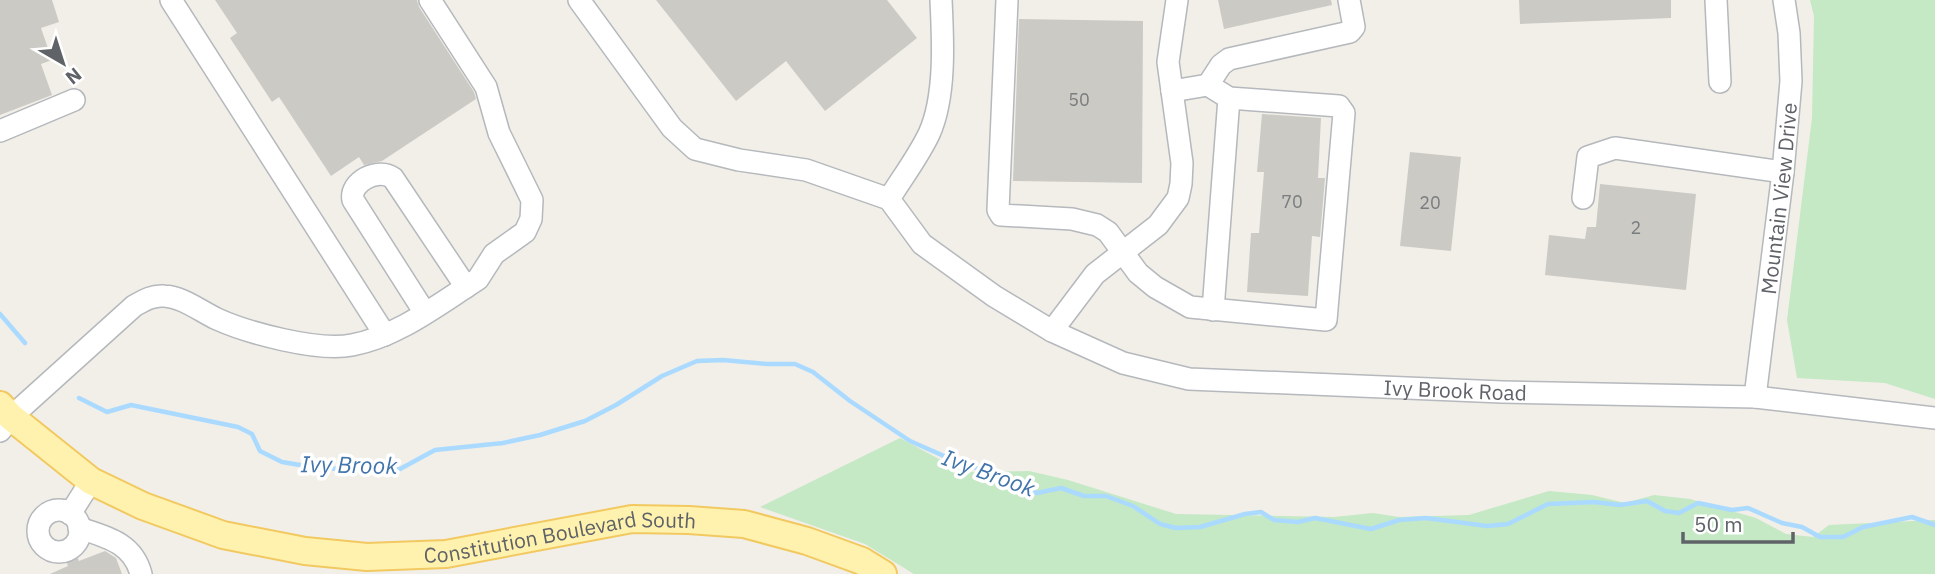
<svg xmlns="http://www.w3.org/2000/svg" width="1935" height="574" font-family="'IBM Plex Sans',sans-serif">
<rect width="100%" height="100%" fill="#f1efe8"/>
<!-- green -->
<path fill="#c5e8c5" d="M 1810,0 L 1935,0 L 1935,399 L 1885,383 L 1797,378 L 1787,320 L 1812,118 L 1814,16 Z
M 900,438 L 963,472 L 1029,471 L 1068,480 L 1176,514 L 1334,517 L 1373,513 L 1399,517 L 1469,515 L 1549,491 L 1592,495 L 1625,503 L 1654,495 L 1690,499 L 1756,518 L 1786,534 L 1813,537 L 1829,525 L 1935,520 L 1935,574 L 914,574 L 865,544 L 760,507 Z"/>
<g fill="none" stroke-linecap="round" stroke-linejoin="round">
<!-- stream -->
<path stroke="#aadaff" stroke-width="4.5" d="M 0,314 L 25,343
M 79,398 L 107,412 L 131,405 L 238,427 L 252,434 L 260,451 L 282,462 L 312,467 L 353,470 L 400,469 L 435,450 L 503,443 L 540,435 L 585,421 L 616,405 L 662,376 L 697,361 L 723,360 L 767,364 L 795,364 L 813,372 L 850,401 L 910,441 L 944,456 L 982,470 L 1011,485 L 1037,493 L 1061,488 L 1084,496 L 1106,496 L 1133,506 L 1160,524 L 1176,528 L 1200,527 L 1245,514 L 1261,512 L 1274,520 L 1298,522 L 1315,518 L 1371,529 L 1399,520 L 1426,518 L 1487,526 L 1508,524 L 1548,504 L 1594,502 L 1620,505 L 1647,501 L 1665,511 L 1679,513 L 1698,503 L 1732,510 L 1748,508 L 1782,523 L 1802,527 L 1820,537 L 1843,537 L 1863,527 L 1912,517 L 1935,525"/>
</g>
<!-- building -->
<path fill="#cccac5" d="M 0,0 L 52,0 L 59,22 L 41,28 L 52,60 L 41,64 L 52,95 L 0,115 Z
M 215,0 L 417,0 L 419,7 L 474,92 L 476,99 L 382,161 L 364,165 L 359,157 L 331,176 L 279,97 L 272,102 L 230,38 L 237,33 Z
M 656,0 L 887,0 L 917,38 L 825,111 L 786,61 L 736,101 Z
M 1218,0 L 1331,0 L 1332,5 L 1224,29 Z
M 1519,0 L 1671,0 L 1671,18 L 1520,24 Z
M 1019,19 L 1143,21 L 1142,183 L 1013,181 Z
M 1262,114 L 1321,118 L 1318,178 L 1325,178 L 1320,237 L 1312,236 L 1308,296 L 1247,292 L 1251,233 L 1259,233 L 1264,172 L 1257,172 Z
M 1410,152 L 1461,157 L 1451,251 L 1400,246 Z
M 1600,184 L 1696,194 L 1686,290 L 1545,275 L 1549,235 L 1585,239 L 1587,227 L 1596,227 Z
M 105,551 L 116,558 L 122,574 L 50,574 L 68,566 L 65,558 L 76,554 L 79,561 Z"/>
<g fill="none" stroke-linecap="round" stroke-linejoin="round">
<!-- minor casing -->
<g stroke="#b5b8bc" stroke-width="24">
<g id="minor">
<path d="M 171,0 L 385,335"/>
<path id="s1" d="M 579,0 L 672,128 L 695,149 L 739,160 L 806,170 L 889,199 L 922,244 L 994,296 L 1052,331 L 1123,363 L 1189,379 L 1502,392 L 1755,397 L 1935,418"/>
<path d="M 1007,0 L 998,210 L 1001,215 L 1072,219 L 1097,225 L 1108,232 L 1138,273 L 1155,287 L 1190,307 L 1326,320 L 1344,113 L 1339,106 L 1229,98 L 1208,85 L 1172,91"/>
<path d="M 1716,0 L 1720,82"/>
<path d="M 1208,85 L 1221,65 L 1229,59 L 1350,32 L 1354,27 L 1349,0"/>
<path d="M 0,131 L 74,100"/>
<path d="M 1583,198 L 1588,157 L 1615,148 L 1783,172"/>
<path d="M 889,199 C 902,178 918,157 929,134 C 946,97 943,40 941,0"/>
<path d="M 1213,310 L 1229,98"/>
<path d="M 425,313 L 353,200 C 349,182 378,167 393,178 L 466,287"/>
<path d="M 1052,331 L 1095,274 L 1158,225 L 1178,198 L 1181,184 L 1182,163 L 1168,62 L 1177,0"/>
<path id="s2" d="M 1755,397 L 1783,172 L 1791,81 L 1789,33 L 1784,0"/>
<path d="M 0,431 L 11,417 L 134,306 C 143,301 152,295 164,296 C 183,297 200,311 217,319 C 248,333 319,352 352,345 C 394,337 431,310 466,287 L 478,279 L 494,254 L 525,232 L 531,219 L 532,200 L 499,133 L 486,87 L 430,0"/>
<circle cx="59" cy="531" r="21"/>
<path d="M 70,514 L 91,481"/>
<path d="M 79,528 C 107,537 133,543 141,574"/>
</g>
</g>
<!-- major casing -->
<g stroke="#f2c960" stroke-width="30">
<g id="major">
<path id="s3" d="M 0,405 L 11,417 L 91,481 L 143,506 L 223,535 L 305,551 L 367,557 L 446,554 L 632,519 L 689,520 L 744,524 L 807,541 L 862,561 L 883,574"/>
</g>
</g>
<!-- minor -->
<use href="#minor" stroke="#fff" stroke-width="21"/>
<!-- major -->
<use href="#major" stroke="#fff2af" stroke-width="26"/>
</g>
<g text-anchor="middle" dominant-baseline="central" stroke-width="7" stroke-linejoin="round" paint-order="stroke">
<!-- number labels -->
<g font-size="18" fill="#7a7d7f">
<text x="1079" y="99">50</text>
<text x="1292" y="201">70</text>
<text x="1430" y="202">20</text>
<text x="1636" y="227">2</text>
</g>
<!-- street labels -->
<g font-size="21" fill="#5f6368" stroke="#fff">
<text stroke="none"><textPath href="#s2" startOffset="200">Mountain View Drive</textPath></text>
<text stroke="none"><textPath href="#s1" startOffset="1015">Ivy Brook Road</textPath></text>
<text stroke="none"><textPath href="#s3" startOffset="602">Constitution Boulevard South</textPath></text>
</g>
<!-- water labels -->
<g font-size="23" font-style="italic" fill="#4174aa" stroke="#fff">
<text transform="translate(349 464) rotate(1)">Ivy Brook</text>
<text transform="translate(989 472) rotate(20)">Ivy Brook</text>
</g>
</g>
<!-- north arrow -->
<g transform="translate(63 63) rotate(141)" stroke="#ffffff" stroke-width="5" paint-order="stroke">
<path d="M0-5L12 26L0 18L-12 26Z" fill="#5f6368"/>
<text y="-10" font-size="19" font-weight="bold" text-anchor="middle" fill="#5f6368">N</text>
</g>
<!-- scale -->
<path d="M1683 532v10h110v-10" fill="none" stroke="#5f6368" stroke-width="3.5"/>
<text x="1694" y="532" font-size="21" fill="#5f6368" stroke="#ffffff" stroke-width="5" paint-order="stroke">50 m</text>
</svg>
